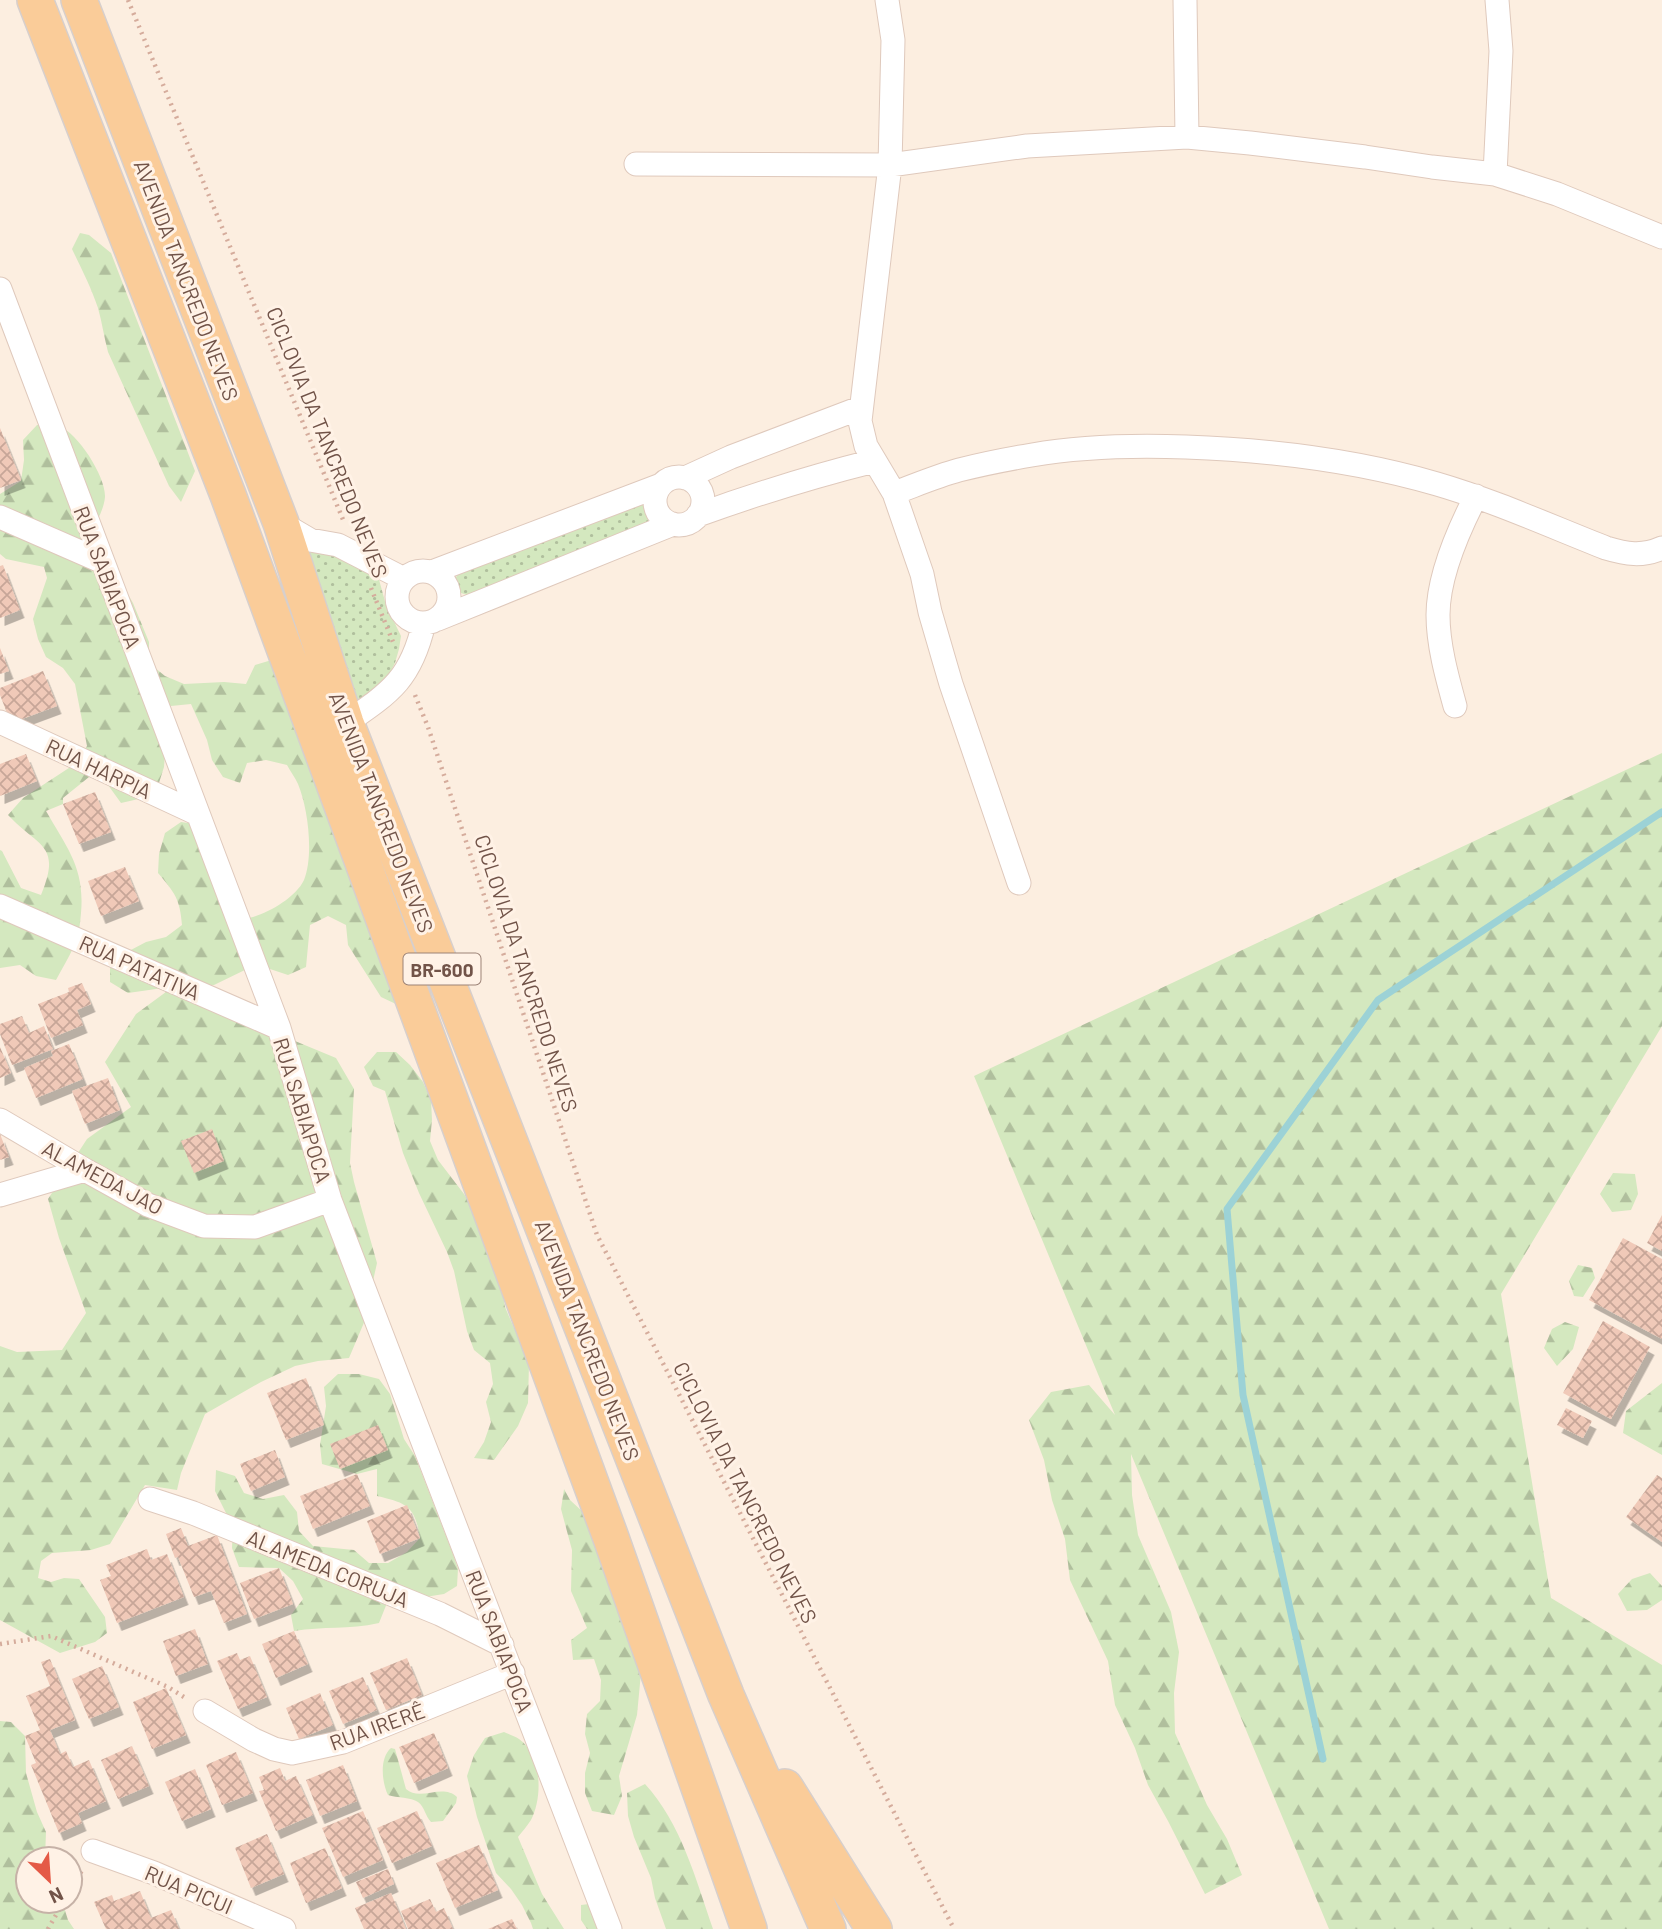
<svg xmlns="http://www.w3.org/2000/svg" width="1662" height="1929" font-family="Barlow,sans-serif">
<defs>
<pattern id="grass-dots" width="8" height="8" patternUnits="userSpaceOnUse" patternTransform="scale(1.75)"><rect width="8" height="8" fill="#d4e8bf"/><path d="M2 2h.1M6 6h.1" fill="none" stroke="#b0bf9d" stroke-width="1.8" stroke-linecap="round"/></pattern>
<pattern id="forest-firs" width="22" height="20" patternUnits="userSpaceOnUse" patternTransform="scale(1.75)"><rect width="22" height="20" fill="#d4e8bf"/><path d="M5 1l3.5 6h-7zM16 11l3.5 6h-7z" fill="#b0bf9d"/></pattern>
<pattern id="building-cross-hatch" width="8" height="8" patternUnits="userSpaceOnUse" patternTransform="scale(1.75)"><rect width="8" height="8" fill="#f0c9b8"/><path d="M0 0l8 8M0 8l8-8" fill="none" stroke="#c7a698"/></pattern>
<filter id="shadow"><feDropShadow dx="4.5" dy="8" stdDeviation="0" flood-color="#0004"/></filter>
</defs>
<rect width="100%" height="100%" fill="#fceee0"/>
<!-- grass -->
<path fill="url(#grass-dots)" d="M 643,503 C 652,509 653,515 646,523 L 467,595 L 461,593 L 456,590 L 455,579 L 458,574 Z
M 325,549 L 378,576 L 386,605 L 401,636 L 399,649 L 395,663 L 389,675 L 379,686 L 367,696 L 353,703 L 296,550 Z"/>
<!-- forest -->
<path fill="url(#forest-firs)" d="M 80,233 L 89,235 L 111,253 L 195,471 L 181,502 L 169,486 L 108,352 C 104,337 102,322 98,308 C 91,287 81,268 72,249 Z
M 37,425 C 44,425 53,424 59,426 C 78,433 106,477 105,497 C 104,509 97,521 91,532 L 133,603 L 149,642 L 149,663 L 165,676 L 184,684 L 224,682 L 246,684 L 255,665 L 275,659 L 398,1005 L 381,997 L 348,945 L 346,925 L 328,916 L 310,925 L 306,967 L 288,975 L 270,969 L 249,968 L 214,985 L 175,984 L 170,987 L 128,993 L 110,982 L 110,961 L 146,942 L 166,937 L 182,925 C 180,899 175,893 158,873 L 159,854 L 165,833 L 181,822 L 202,825 L 231,920 C 238,919 246,919 253,917 C 270,912 296,897 304,880 C 314,855 308,808 298,784 C 295,777 290,771 287,765 L 266,760 L 247,763 L 240,783 L 223,777 L 212,760 L 207,740 L 191,704 L 171,706 L 167,727 L 164,767 L 158,786 L 143,798 L 121,803 L 108,785 L 94,773 L 63,798 L 63,804 L 46,811 C 67,848 85,868 81,913 C 80,924 79,936 74,946 C 69,957 62,969 56,980 L 36,976 L 20,965 L 0,968 L 0,850 L 2,851 L 21,888 L 41,895 C 62,844 39,848 8,815 L 23,798 L 75,764 L 87,746 L 75,684 L 63,668 L 46,657 L 38,639 L 33,619 L 47,578 L 44,567 L 6,559 L 0,554 L 0,494 L 21,481 L 24,460 L 23,440 Z
M 1662,753 L 1662,1026 L 1501,1294 L 1551,1598 L 1662,1665 L 1662,1929 L 1329,1929 L 1131,1454 L 1132,1495 L 1138,1535 L 1171,1612 L 1179,1652 L 1174,1693 L 1175,1733 L 1207,1805 L 1227,1839 L 1242,1875 L 1205,1894 L 1168,1821 L 1148,1785 L 1135,1748 L 1115,1705 L 1108,1661 L 1070,1580 L 1065,1539 L 1052,1500 L 1044,1460 L 1029,1420 L 1051,1392 L 1089,1385 L 1115,1415 L 974,1076 Z
M 170,989 L 336,1058 L 354,1089 L 350,1163 L 354,1182 L 377,1263 L 373,1281 L 374,1299 L 349,1358 L 318,1361 L 295,1366 L 261,1382 L 205,1414 L 181,1473 L 177,1490 L 145,1485 L 110,1544 L 91,1550 L 52,1553 L 41,1561 L 38,1578 L 51,1582 L 64,1578 L 79,1579 L 105,1617 L 107,1633 L 95,1642 L 60,1653 L 0,1620 L 0,1346 L 17,1352 L 62,1350 L 86,1313 L 59,1238 L 48,1199 L 87,1139 L 131,1107 L 105,1062 L 136,1014 Z
M 377,1052 L 396,1052 L 410,1065 L 423,1082 L 431,1100 L 432,1120 L 430,1141 L 438,1160 L 464,1194 L 484,1228 L 498,1264 L 505,1307 L 529,1363 L 528,1403 L 518,1426 L 494,1460 L 474,1458 L 484,1442 L 491,1422 L 486,1402 L 493,1384 L 490,1363 L 474,1350 L 467,1331 L 454,1271 L 447,1252 L 419,1193 L 403,1153 L 385,1091 L 373,1086 L 364,1067 Z
M 1613,1173 L 1635,1174 L 1638,1194 L 1631,1210 L 1612,1212 L 1600,1194 Z
M 1578,1265 L 1592,1268 L 1595,1278 L 1583,1297 L 1574,1296 L 1569,1281 Z
M 1565,1322 L 1579,1327 L 1573,1349 L 1557,1366 L 1544,1348 L 1552,1329 Z
M 338,1374 L 359,1374 L 379,1379 L 390,1394 L 404,1439 L 415,1456 L 453,1554 L 458,1569 L 457,1586 L 444,1594 L 387,1603 L 379,1623 C 348,1630 324,1626 294,1631 L 291,1615 L 303,1599 L 293,1581 L 279,1568 L 239,1567 L 232,1548 L 233,1527 L 215,1491 L 216,1470 L 235,1476 L 244,1493 L 263,1499 L 284,1495 L 297,1512 L 299,1531 L 313,1546 L 354,1550 L 369,1563 L 388,1563 L 407,1552 L 420,1538 C 415,1506 407,1503 377,1496 L 377,1469 L 357,1474 L 322,1464 L 320,1445 L 326,1406 L 324,1387 Z
M 1662,1383 L 1662,1455 L 1623,1433 L 1626,1411 Z
M 564,1489 L 570,1500 L 584,1513 L 605,1555 L 605,1575 L 641,1673 L 637,1715 L 619,1776 L 622,1796 L 614,1815 L 592,1811 L 585,1793 L 585,1773 L 590,1753 L 585,1734 L 587,1714 L 600,1701 L 601,1680 L 594,1659 L 573,1660 L 571,1640 L 587,1628 L 571,1591 L 572,1550 L 561,1509 Z
M 1650,1573 L 1662,1586 L 1662,1600 L 1647,1610 L 1627,1611 L 1618,1594 L 1632,1579 Z
M 0,1721 L 11,1722 L 25,1736 L 26,1773 L 37,1812 L 46,1832 L 45,1859 L 28,1859 L 28,1901 L 62,1901 L 68,1920 L 74,1929 L 0,1929 Z
M 504,1732 C 508,1734 515,1736 519,1739 C 542,1755 543,1797 531,1820 C 527,1826 522,1832 518,1837 L 542,1894 L 564,1929 L 533,1929 L 531,1923 L 522,1905 L 511,1889 L 496,1873 L 477,1817 L 467,1776 L 474,1755 L 485,1738 Z
M 391,1748 L 395,1749 L 406,1789 C 420,1802 442,1783 457,1797 L 456,1803 L 443,1821 L 431,1822 C 425,1816 425,1807 418,1802 C 411,1797 397,1798 388,1795 C 382,1783 379,1758 391,1748 Z
M 645,1784 C 681,1823 696,1880 713,1929 L 666,1929 L 655,1898 L 651,1878 L 634,1837 L 628,1816 L 627,1793 Z
M 589,1904 L 603,1929 L 587,1929 L 581,1920 L 581,1905 Z"/>
<g fill="none" stroke-linecap="round" stroke-linejoin="round">
<!-- stream -->
<path stroke="#9cd2d6" stroke-width="7" d="M 1323,1759 L 1243,1395 L 1227,1209 L 1378,1000 L 1662,812"/>
</g>
<!-- building -->
<path fill="url(#building-cross-hatch)" filter="url(#shadow)" d="M 0,428 L 21,480 L 0,488 Z
M 3,565 L 20,610 L 0,618 L 0,566 Z
M 0,648 L 9,671 L 0,674 Z
M 43,671 L 57,706 L 11,723 L 0,695 L 0,688 Z
M 26,754 L 37,781 L 0,796 L 0,764 Z
M 95,792 L 111,832 L 79,844 L 63,804 Z
M 125,867 L 139,901 L 101,916 L 88,881 Z
M 82,983 L 91,1004 L 77,1010 L 83,1025 L 51,1038 L 38,1004 L 69,992 L 68,988 Z
M 22,1016 L 29,1033 L 44,1026 L 53,1049 L 12,1065 L 0,1034 L 0,1024 Z
M 69,1044 L 83,1079 L 36,1098 L 24,1068 L 53,1056 L 51,1051 Z
M 0,1047 L 11,1073 L 0,1078 Z
M 108,1078 L 120,1110 L 85,1124 L 72,1091 Z
M 212,1129 L 224,1161 L 194,1173 L 181,1141 Z
M 0,1134 L 9,1157 L 0,1160 Z
M 1662,1215 L 1662,1251 L 1647,1243 Z
M 1623,1238 L 1662,1259 L 1662,1339 L 1589,1300 Z
M 1603,1321 L 1650,1347 L 1611,1419 L 1563,1393 Z
M 306,1378 L 324,1425 L 286,1440 L 267,1393 Z
M 1566,1408 L 1592,1421 L 1583,1438 L 1557,1425 Z
M 378,1425 L 388,1450 L 340,1469 L 330,1444 Z
M 275,1450 L 285,1477 L 251,1491 L 240,1464 Z
M 357,1474 L 370,1506 L 313,1529 L 300,1496 Z
M 1657,1475 L 1662,1478 L 1662,1542 L 1626,1517 Z
M 407,1505 L 420,1538 L 380,1554 L 367,1521 Z
M 181,1528 L 188,1546 L 217,1535 L 247,1614 L 224,1623 L 211,1591 L 194,1597 L 178,1557 L 175,1558 L 166,1534 Z
M 147,1549 L 151,1560 L 167,1554 L 184,1597 L 117,1623 L 100,1580 L 111,1576 L 106,1565 Z
M 279,1568 L 293,1604 L 254,1619 L 240,1583 Z
M 195,1629 L 208,1664 L 176,1676 L 163,1641 Z
M 294,1631 L 308,1664 L 276,1678 L 262,1644 Z
M 237,1653 L 240,1660 L 250,1656 L 267,1697 L 238,1709 L 217,1661 Z
M 407,1658 L 422,1695 L 386,1710 L 370,1673 Z
M 50,1659 L 75,1720 L 50,1730 L 60,1754 L 66,1751 L 73,1767 L 89,1760 L 106,1801 L 78,1813 L 82,1823 L 59,1833 L 31,1765 L 36,1763 L 25,1736 L 40,1730 L 26,1696 L 50,1686 L 41,1662 Z
M 102,1666 L 119,1707 L 89,1719 L 72,1679 Z
M 363,1677 L 377,1710 L 343,1724 L 329,1691 Z
M 166,1688 L 186,1735 L 152,1749 L 133,1702 Z
M 320,1693 L 333,1725 L 299,1739 L 286,1708 Z
M 434,1733 L 448,1768 L 414,1783 L 399,1747 Z
M 132,1746 L 149,1786 L 118,1799 L 101,1760 Z
M 236,1752 L 253,1793 L 222,1805 L 206,1765 Z
M 343,1765 L 357,1801 L 320,1816 L 306,1780 Z
M 280,1768 L 285,1781 L 296,1776 L 313,1815 L 276,1831 L 259,1791 L 264,1790 L 259,1777 Z
M 195,1769 L 211,1809 L 182,1821 L 165,1782 Z
M 363,1811 L 383,1860 L 343,1877 L 322,1828 Z
M 417,1811 L 432,1846 L 392,1863 L 377,1828 Z
M 267,1834 L 284,1874 L 251,1888 L 235,1848 Z
M 479,1845 L 498,1890 L 455,1908 L 436,1863 Z
M 325,1848 L 342,1888 L 306,1903 L 290,1863 Z
M 388,1869 L 394,1884 L 363,1898 L 356,1882 Z
M 140,1891 L 151,1918 L 171,1910 L 179,1929 L 106,1929 L 94,1902 L 112,1895 L 114,1901 Z
M 391,1893 L 406,1929 L 364,1929 L 355,1908 Z
M 430,1899 L 436,1912 L 444,1908 L 453,1929 L 408,1929 L 401,1911 Z
M 512,1919 L 517,1929 L 488,1929 Z"/>
<g fill="none" stroke-linecap="round" stroke-linejoin="round">
<!-- street casing -->
<g stroke="#dfc9bc" stroke-width="25">
<path id="street" d="M 887,0 L 893,40 L 890,165 L 860,421 L 866,446 L 894,493 L 922,574 L 930,612 L 951,684 L 1019,883
M 1185,0 L 1187,137
M 636,164 L 890,165 L 1027,146 L 1187,137 L 1250,143 L 1365,157 L 1432,167 L 1495,174 L 1557,194 L 1662,237
M 1495,174 L 1501,51 L 1497,0
M 0,289 L 279,1028 L 330,1200 L 610,1929
M655 501a24 24 0 1 1 48 0a24 24 0 1 1-48 0Z
M 685,478 L 731,457 L 860,408
M 894,493 C 916,485 937,476 959,470 C 983,464 1008,459 1032,455 C 1084,446 1133,445 1186,447 C 1270,450 1355,460 1437,484 C 1495,501 1550,526 1606,548 C 1626,554 1642,557 1662,548
M 698,515 C 756,494 814,476 874,461
M 0,517 L 103,562
M 281,523 L 310,540 L 338,545 L 404,579
M397 597a26 26 0 1 1 52 0a26 26 0 1 1-52 0Z
M 432,572 L 661,485
M 438,619 L 673,524
M 1455,706 C 1447,677 1438,645 1438,615 C 1438,577 1459,529 1476,496
M 0,722 L 198,814
M 346,723 C 391,692 411,679 424,623
M 0,906 L 279,1028
M 0,1120 L 85,1170 L 148,1205 L 204,1226 L 255,1227 L 330,1200
M 0,1195 L 85,1170
M 150,1499 L 193,1513 L 440,1614 L 502,1645
M 205,1711 L 254,1740 L 274,1749 L 292,1753 L 343,1742 L 513,1673
M 93,1851 L 154,1873 L 284,1929"/>
</g>
<!-- primary casing -->
<g stroke="#d7cfcc" stroke-width="38">
<path id="primary" d="M 35,0 L 228,495 L 611,1538 L 749,1929
M 79,0 L 281,523 L 346,723 L 726,1695 L 828,1929
M 785,1787 L 874,1929"/>
</g>
<!-- path -->
<path stroke="#d5ac9c" stroke-width="4.5" stroke-dasharray="2 5" stroke-linecap="butt" d="M 128,0 L 344,522
M 371,588 L 393,642
M 415,695 L 428,727 L 597,1235 L 954,1929
M 0,1644 L 51,1636 L 168,1687 L 187,1699
M 70,1891 L 82,1870
M 48,1929 L 64,1901"/>
<!-- street -->
<use href="#street" stroke="#fff" stroke-width="23"/>
<!-- primary -->
<use href="#primary" stroke="#facc99" stroke-width="35"/>
</g>
<g text-anchor="middle" dominant-baseline="central" stroke-width="6" stroke-linejoin="round" paint-order="stroke">
<!-- shield labels -->
<rect fill="#fff2e6" stroke="#9c8377" stroke-width="2" x="403.5" y="953.5" width="77" height="31" rx="5"/>
<g font-size="19" font-weight="bold" fill="#715348">
<text x="442" y="969">BR-600</text>
</g>
<!-- street labels -->
<g font-size="21" fill="#715348" stroke="#fff2e6">
<text transform="translate(187 280) rotate(69)">AVENIDA TANCREDO NEVES</text>
<text transform="translate(328 442) rotate(68)">CICLOVIA DA TANCREDO NEVES</text>
<text transform="translate(108 577) rotate(69)">RUA SABIAPOCA</text>
<text transform="translate(99 768) rotate(25)">RUA HARPIA</text>
<text transform="translate(382 812) rotate(69)">AVENIDA TANCREDO NEVES</text>
<text transform="translate(140 967) rotate(24)">RUA PATATIVA</text>
<text transform="translate(527 973) rotate(72)">CICLOVIA DA TANCREDO NEVES</text>
<text transform="translate(303 1110) rotate(73)">RUA SABIAPOCA</text>
<text transform="translate(103 1177) rotate(28)">ALAMEDA JAO</text>
<text transform="translate(588 1340) rotate(69)">AVENIDA TANCREDO NEVES</text>
<text transform="translate(746 1492) rotate(63)">CICLOVIA DA TANCREDO NEVES</text>
<text transform="translate(328 1568) rotate(22)">ALAMEDA CORUJA</text>
<text transform="translate(500 1641) rotate(69)">RUA SABIAPOCA</text>
<text transform="translate(377 1726) rotate(-20)">RUA IRERÊ</text>
<text transform="translate(189 1889) rotate(23)">RUA PICUI</text>
</g>
</g>
<!-- north arrow -->
<g transform="translate(49 1880) rotate(155)"><circle r="33" fill="#fff2e6" stroke="#c6b2a7" stroke-width="2"/>
<path d="M0-5L12 26L0 18L-12 26Z" fill="#e45a46"/>
<text y="-10" font-size="19" font-weight="bold" text-anchor="middle" fill="#715348">N</text>
</g>
</svg>
